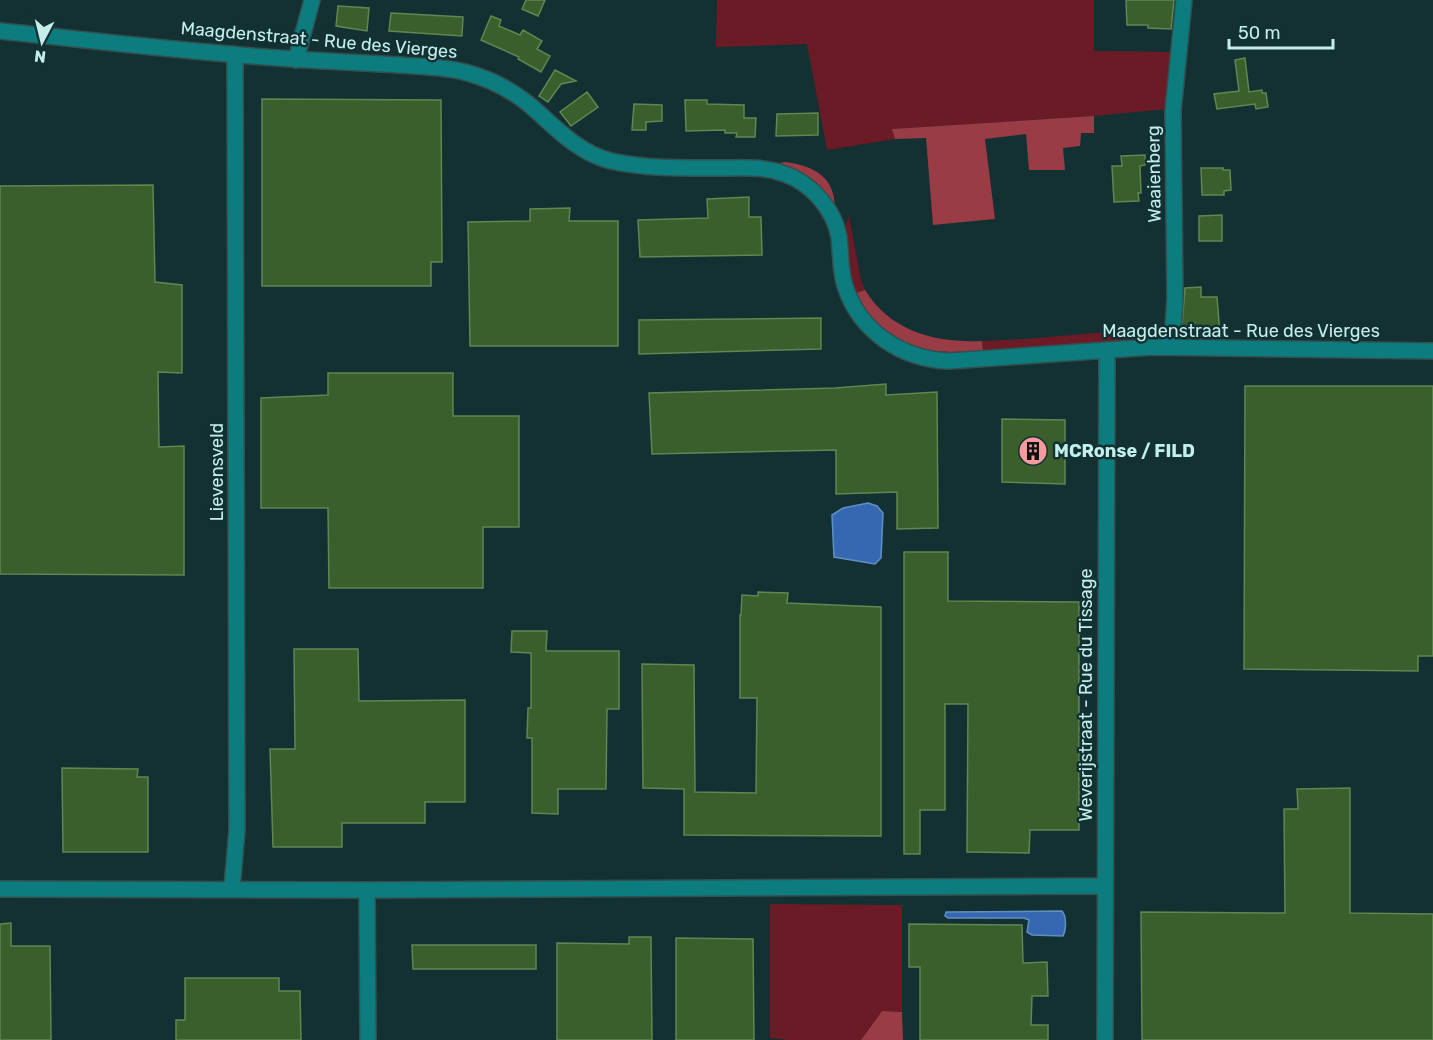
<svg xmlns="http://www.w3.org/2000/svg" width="1433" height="1040" font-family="Rubik,sans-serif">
<rect width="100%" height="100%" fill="#133132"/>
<!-- green -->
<path fill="#6b1b26" d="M 717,0 L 1094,0 L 1094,51 L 1177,52 L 1167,109 L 1094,116 L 893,129 L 895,139 L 827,150 L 807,44 L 716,47 Z
M 849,216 L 861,280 L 865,290 L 856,293 L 849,272 L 844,230 Z
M 1165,327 L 1158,337 L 1153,340 L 983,351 L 982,341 L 1025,339 Z
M 770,904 L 902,905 L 902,1012 L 882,1011 L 861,1040 L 789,1040 L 770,1038 Z"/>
<!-- forest -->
<path fill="#9a3c45" d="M 1094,116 L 1094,133 L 1081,133 L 1080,146 L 1063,148 L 1065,170 L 1029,170 L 1026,134 L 985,139 L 995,219 L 933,225 L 926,138 L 895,139 L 892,129 Z
M 785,162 C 815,166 835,177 835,209 L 776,164 Z
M 865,290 C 891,332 936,343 982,341 L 983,351 C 948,352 916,356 887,333 C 868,319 865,316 856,293 Z
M 882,1011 L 902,1012 L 903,1040 L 861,1040 Z"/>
<!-- water -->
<path fill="#3568b0" stroke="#6090c3" stroke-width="1.5" d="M 868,503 L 877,506 L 883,513 L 881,558 L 875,564 L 834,557 L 832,515 L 843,508 Z
M 1062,911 C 1067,917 1066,930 1063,936 L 1032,935 L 1027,932 L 1029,920 L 1024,918 L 948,918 L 945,916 L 946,912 L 949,912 Z"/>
<!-- building -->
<path fill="#3a5f2c" stroke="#608652" stroke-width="1.5" d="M 526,0 L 545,0 L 538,16 L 522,9 Z
M 1126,0 L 1174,0 L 1171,29 L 1148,28 L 1148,25 L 1127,25 Z
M 338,6 L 369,8 L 367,31 L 336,26 Z
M 391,13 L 463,17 L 462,36 L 389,31 Z
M 491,16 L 501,20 L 499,26 L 520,35 L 523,30 L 542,41 L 537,49 L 550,56 L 541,72 L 518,59 L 519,57 L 481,40 Z
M 1245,58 L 1249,92 L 1262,90 L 1262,93 L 1266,93 L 1268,107 L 1256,109 L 1255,104 L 1217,109 L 1214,94 L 1239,91 L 1235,60 Z
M 555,70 L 576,81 L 561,84 L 548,102 L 539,96 Z
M 587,92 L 598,107 L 571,126 L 560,112 Z
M 262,99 L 441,100 L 442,262 L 431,262 L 431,286 L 262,286 Z
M 685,100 L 707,100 L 707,104 L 744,105 L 744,118 L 756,118 L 755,137 L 736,137 L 737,133 L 725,133 L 725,130 L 686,131 Z
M 634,104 L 662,105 L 662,121 L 646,122 L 646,130 L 632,130 Z
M 818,113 L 818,135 L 776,136 L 777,114 Z
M 1145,155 L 1145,165 L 1140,166 L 1141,193 L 1138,193 L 1139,201 L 1114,202 L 1112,166 L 1122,166 L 1121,156 Z
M 1201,168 L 1223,168 L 1223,170 L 1230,170 L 1231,190 L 1224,191 L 1224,195 L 1202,195 Z
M 153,185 L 155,282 L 182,285 L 182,373 L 158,372 L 159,447 L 184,446 L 184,575 L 0,574 L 0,186 Z
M 749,197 L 749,217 L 761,217 L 762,255 L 640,257 L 638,220 L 708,218 L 707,199 Z
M 570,208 L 569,221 L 618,221 L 618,346 L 470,346 L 468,222 L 530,221 L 530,209 Z
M 1222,215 L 1222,241 L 1199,241 L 1199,216 Z
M 1201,287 L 1201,297 L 1217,297 L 1220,334 L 1181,337 L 1185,288 Z
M 821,318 L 821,349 L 639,354 L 639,320 Z
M 328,373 L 453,373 L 453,416 L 519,416 L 519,527 L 483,527 L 483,588 L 329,588 L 328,508 L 261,508 L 261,398 L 328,395 Z
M 886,384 L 886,395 L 937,392 L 938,528 L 897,529 L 897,492 L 836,494 L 836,450 L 652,454 L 649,393 L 835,388 Z
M 1245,386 L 1433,386 L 1433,656 L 1418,656 L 1418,671 L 1244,669 Z
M 1002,419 L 1065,420 L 1065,484 L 1002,482 Z
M 904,552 L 948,552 L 948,601 L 1079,602 L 1079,830 L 1030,830 L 1029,853 L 967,852 L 968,704 L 945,704 L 945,810 L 920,810 L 920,854 L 904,854 Z
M 758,592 L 788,593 L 787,603 L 881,607 L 881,836 L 684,835 L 684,789 L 643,788 L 642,664 L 694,665 L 695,792 L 756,793 L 757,698 L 740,698 L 740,615 L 741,615 L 742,595 L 758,596 Z
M 512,631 L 547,631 L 546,651 L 619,651 L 619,709 L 607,709 L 606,789 L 558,789 L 558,814 L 532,813 L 532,738 L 527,738 L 528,708 L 531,708 L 531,653 L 511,652 Z
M 294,649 L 358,649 L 359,701 L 465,700 L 465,802 L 425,802 L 425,823 L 342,823 L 342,847 L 273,847 L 270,749 L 295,749 Z
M 62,768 L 138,769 L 137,777 L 148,777 L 148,852 L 63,852 Z
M 1350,788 L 1350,913 L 1433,914 L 1433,1040 L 1142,1040 L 1141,912 L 1285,913 L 1284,809 L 1298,809 L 1297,789 Z
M 11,923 L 11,946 L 50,946 L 51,1040 L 0,1040 L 0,924 Z
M 909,924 L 1022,925 L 1023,963 L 1047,962 L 1048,996 L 1032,996 L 1031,1025 L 1048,1025 L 1048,1040 L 920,1040 L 920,967 L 909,967 Z
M 629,937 L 651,937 L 652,1040 L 557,1040 L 557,943 L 629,944 Z
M 676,938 L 753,939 L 754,1040 L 676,1040 Z
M 412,945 L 536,945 L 536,969 L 413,969 Z
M 185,978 L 279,978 L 279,991 L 300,991 L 301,1040 L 176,1040 L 176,1020 L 185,1020 Z"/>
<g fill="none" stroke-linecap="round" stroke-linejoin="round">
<!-- minor casing -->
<g stroke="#335050" stroke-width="18">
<path id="minor" d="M 0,31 C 98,41 196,53 294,59 C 334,62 374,63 414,66 C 432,67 451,68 468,73 C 490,79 513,91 531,106 C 555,127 578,153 611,161 C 647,169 683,168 720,168 C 742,168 763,166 785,174 C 811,183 834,209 839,237 C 841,254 840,271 845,286 C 860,332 902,359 949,361 L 1152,347 L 1433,351
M 296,60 L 312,0
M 1169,347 L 1173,329 L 1175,298 L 1173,111 L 1184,0
M 232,888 L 237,830 L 235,55
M 0,889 L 367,890 L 1105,886
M 367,890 L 368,1040
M 1105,1040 L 1107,350"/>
</g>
<!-- minor -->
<use href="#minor" stroke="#0c7c7e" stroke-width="15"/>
</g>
<!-- icons -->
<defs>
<g id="building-disc" transform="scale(1.5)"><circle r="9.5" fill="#f59b9e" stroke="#133132"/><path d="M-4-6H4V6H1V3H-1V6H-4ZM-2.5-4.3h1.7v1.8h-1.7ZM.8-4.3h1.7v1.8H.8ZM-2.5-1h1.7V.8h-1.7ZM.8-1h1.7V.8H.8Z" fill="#111"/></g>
</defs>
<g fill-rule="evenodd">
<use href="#building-disc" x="1033" y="451"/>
</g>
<g text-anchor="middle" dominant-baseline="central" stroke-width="5" stroke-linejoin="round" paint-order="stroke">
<!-- street labels -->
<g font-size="18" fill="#c3eeee" stroke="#133132">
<text transform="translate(319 40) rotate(5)">Maagdenstraat - Rue des Vierges</text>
<text transform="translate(1154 174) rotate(-91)">Waaienberg</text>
<text x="1241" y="331">Maagdenstraat - Rue des Vierges</text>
<text transform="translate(217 472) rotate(-90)">Lievensveld</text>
<text transform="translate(1086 695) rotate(-90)">Weverijstraat - Rue du Tissage</text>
</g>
<!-- poi labels -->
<g font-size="18" font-weight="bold" fill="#c3eeee" stroke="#133132" text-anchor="start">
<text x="1054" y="451">MCRonse / FILD</text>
</g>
</g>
<!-- north arrow -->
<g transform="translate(42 42) rotate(187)" stroke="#133132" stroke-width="4.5" paint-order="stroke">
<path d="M0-4.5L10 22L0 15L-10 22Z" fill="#c3eeee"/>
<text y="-9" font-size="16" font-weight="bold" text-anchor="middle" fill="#c3eeee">N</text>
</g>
<!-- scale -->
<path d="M1229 39v9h104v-9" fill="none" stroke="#c3eeee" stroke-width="3"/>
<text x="1238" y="39" font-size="18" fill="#c3eeee" stroke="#133132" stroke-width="4.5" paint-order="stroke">50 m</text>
</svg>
